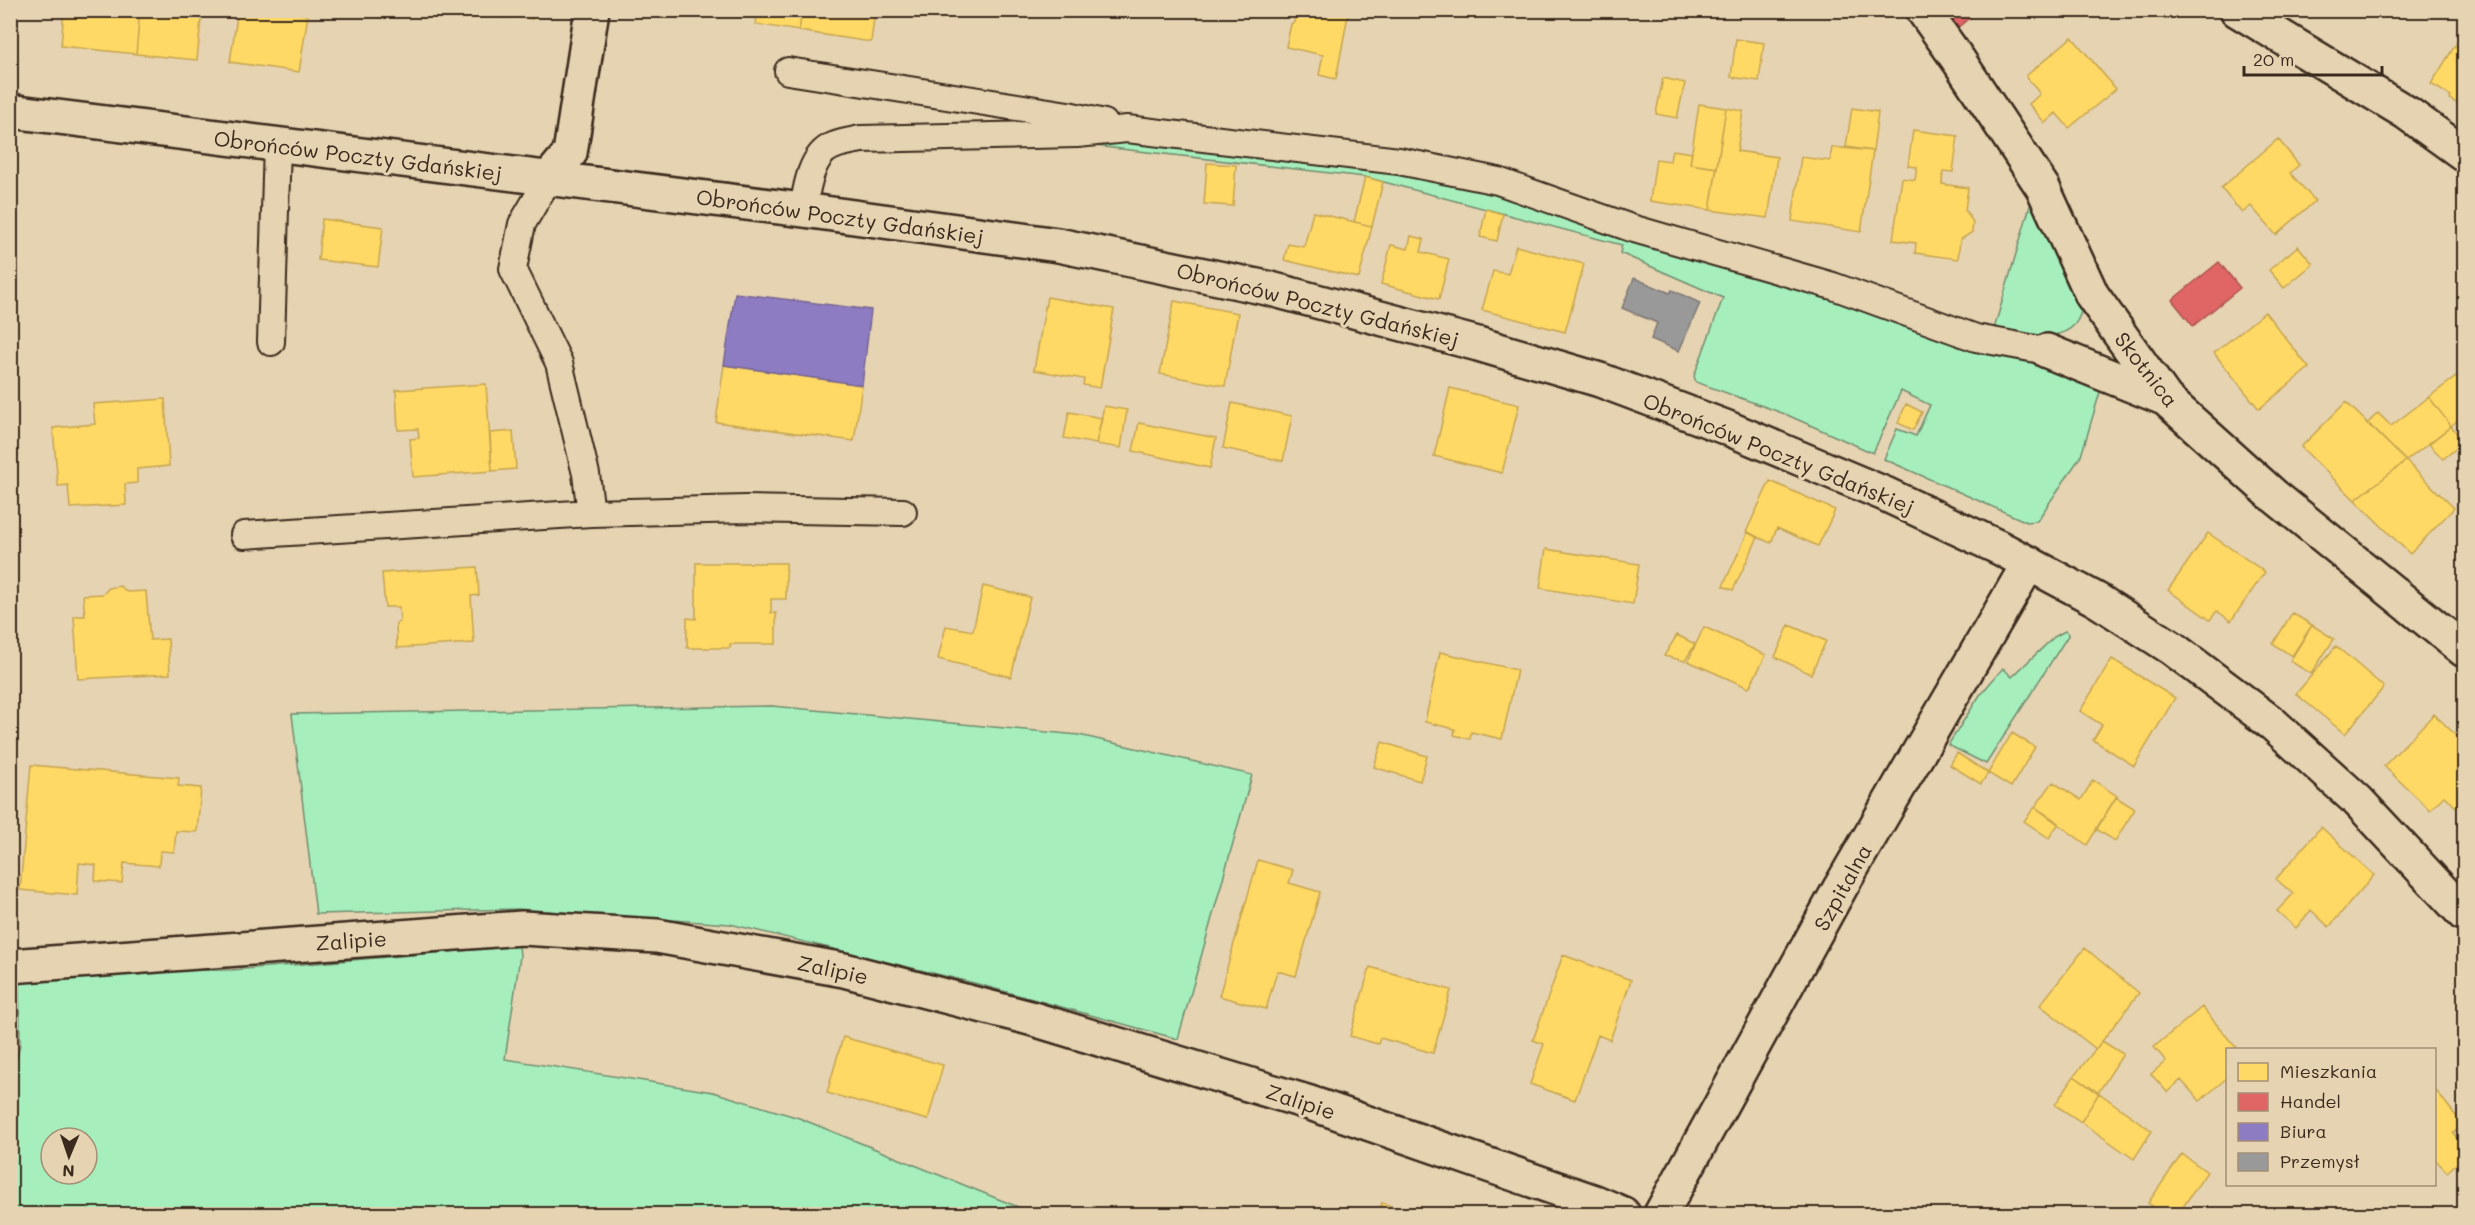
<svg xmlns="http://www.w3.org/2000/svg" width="2475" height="1225" font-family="Mali,sans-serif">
<rect width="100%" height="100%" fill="#e6d3b1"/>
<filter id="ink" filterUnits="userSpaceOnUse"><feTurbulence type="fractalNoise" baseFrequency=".0167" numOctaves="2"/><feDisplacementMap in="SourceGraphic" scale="12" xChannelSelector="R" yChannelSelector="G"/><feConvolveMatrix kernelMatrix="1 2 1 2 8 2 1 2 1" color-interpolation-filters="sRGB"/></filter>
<g filter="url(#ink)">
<!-- green -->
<path fill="#a6efbd" stroke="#708c6e" stroke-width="1.5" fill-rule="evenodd" d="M 1143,140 L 1395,169 L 1543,204 L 2103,382 L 2081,456 L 2037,521 L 2027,522 L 1884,459 L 1897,429 L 1916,436 L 1930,405 L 1901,391 L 1873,453 L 1785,414 L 1696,382 L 1694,376 L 1723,298 L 1620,253 L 1622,245 L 1365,177 L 1095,146 L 1109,141 Z
M 2032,199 L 2082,298 C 2084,350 2025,336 1994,329 Z
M 2065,631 L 2069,634 L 1986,764 L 1948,745 L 1980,695 L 2003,668 L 2012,677 L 2054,637 Z
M 772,706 L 1079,735 L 1252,775 L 1178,1039 L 974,983 L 730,924 L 517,909 L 316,914 L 292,714 Z
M 519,946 L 520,956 L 505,1059 L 713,1092 L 799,1118 L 1035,1214 L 15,1214 L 10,1194 L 10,1091 L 20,1044 L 19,971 L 232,970 ZM 51,1138 L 87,1138 L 87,1174 L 51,1174 Z"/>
<!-- homes -->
<path fill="#ffd966" stroke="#c4a450" stroke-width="1.5" d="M 64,10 L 140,10 L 136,54 L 61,46 Z
M 140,10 L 202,10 L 197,60 L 136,54 Z
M 238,10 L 274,10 L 308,15 L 299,72 L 230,62 Z
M 487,10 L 530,10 L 529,14 L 533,15 L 532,19 L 527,18 L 528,15 L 510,12 L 504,18 L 490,16 Z
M 740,10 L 802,10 L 799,31 L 756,24 L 757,17 L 740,14 Z
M 802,10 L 875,10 L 871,42 L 799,31 Z
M 1296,10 L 1349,10 L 1336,79 L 1319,75 L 1323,55 L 1286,47 L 1291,24 L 1294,23 Z
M 2464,31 L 2464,108 L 2450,99 L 2451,96 L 2431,84 Z
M 2072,37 L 2116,89 L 2069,128 L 2056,113 L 2045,123 L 2029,104 L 2040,94 L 2026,76 Z
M 1736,39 L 1764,43 L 1759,81 L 1731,77 Z
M 1663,78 L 1685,83 L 1677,118 L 1656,114 Z
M 1699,104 L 1726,108 L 1717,168 L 1690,164 Z
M 1726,108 L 1743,111 L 1737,151 L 1777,157 L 1768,218 L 1710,210 Z
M 1852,108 L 1878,112 L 1873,151 L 1846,147 Z
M 1913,130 L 1958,136 L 1953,172 L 1943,171 L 1942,184 L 1968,188 L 1965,210 L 1973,222 L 1972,232 L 1960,240 L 1958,259 L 1915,253 L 1916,243 L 1893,240 L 1902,178 L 1915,180 L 1917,167 L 1908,166 Z
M 2278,139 L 2299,165 L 2290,173 L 2315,201 L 2276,235 L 2251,206 L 2242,213 L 2221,188 Z
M 1832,147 L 1873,151 L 1861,232 L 1792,221 L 1801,157 L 1830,161 Z
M 1672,150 L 1692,153 L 1690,164 L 1717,168 L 1710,210 L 1650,201 L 1656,159 L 1670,161 Z
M 1207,163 L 1236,165 L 1233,206 L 1204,204 Z
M 1365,177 L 1383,182 L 1372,226 L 1354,222 Z
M 1486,209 L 1503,214 L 1497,241 L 1480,237 Z
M 1313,212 L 1372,226 L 1359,278 L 1284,260 L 1288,244 L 1304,247 Z
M 322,219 L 383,227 L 378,267 L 318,260 Z
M 1411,236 L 1424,239 L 1421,252 L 1449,259 L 1439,299 L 1381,284 L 1391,245 L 1408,249 Z
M 1516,246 L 1584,264 L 1565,332 L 1482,310 L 1493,271 L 1508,274 Z
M 2298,246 L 2313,264 L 2284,288 L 2269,270 Z
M 1047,297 L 1114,309 L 1100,388 L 1083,385 L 1084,379 L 1034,370 Z
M 1174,301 L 1238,313 L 1225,386 L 1160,374 Z
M 2265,312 L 2309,368 L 2259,409 L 2214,353 Z
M 724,365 L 862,385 L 854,441 L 716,422 Z
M 2456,377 L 2464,387 L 2464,415 L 2451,426 L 2429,397 Z
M 486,384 L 492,471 L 413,477 L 410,439 L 419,438 L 418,429 L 398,430 L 396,390 Z
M 1450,388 L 1519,405 L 1502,473 L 1434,456 Z
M 2429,397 L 2451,426 L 2406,461 L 2368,423 L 2378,413 L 2391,426 Z
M 165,399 L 169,466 L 137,469 L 137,483 L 125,484 L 126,505 L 70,508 L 68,485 L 58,486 L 53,428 L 95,424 L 93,404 Z
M 2346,402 L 2406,461 L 2355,500 L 2301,447 Z
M 1232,403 L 1292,416 L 1283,461 L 1223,448 Z
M 1906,404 L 1922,412 L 1913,430 L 1898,423 Z
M 1104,406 L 1127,410 L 1121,448 L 1096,444 Z
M 1069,412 L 1102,418 L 1096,444 L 1064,438 Z
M 1139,423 L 1216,438 L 1210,468 L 1133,451 Z
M 2451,426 L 2464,442 L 2443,459 L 2429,444 Z
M 513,431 L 516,469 L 492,471 L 490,433 Z
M 2406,461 L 2454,508 L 2410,554 L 2355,500 Z
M 1770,481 L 1835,510 L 1818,546 L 1777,528 L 1771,543 L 1746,532 Z
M 1748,532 L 1758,537 L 1733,590 L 1723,586 Z
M 2208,533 L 2265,572 L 2231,621 L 2217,611 L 2210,620 L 2168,590 Z
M 1546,549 L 1639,564 L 1633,604 L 1540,588 Z
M 696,563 L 786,563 L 786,599 L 771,599 L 771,613 L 776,613 L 776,644 L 730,644 L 730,648 L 687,648 L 687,618 L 696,619 Z
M 477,567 L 479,595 L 471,596 L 474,643 L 397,648 L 396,623 L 400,622 L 399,607 L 385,607 L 382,573 Z
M 120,586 L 127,592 L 146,591 L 150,640 L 168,639 L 170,674 L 78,679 L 74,616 L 85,616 L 83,595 L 103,594 L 109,588 Z
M 983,586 L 1030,597 L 1011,677 L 938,659 L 946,626 L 973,631 Z
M 2292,613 L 2312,625 L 2292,656 L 2273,644 Z
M 1789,625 L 1826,641 L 1811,674 L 1775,657 Z
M 2312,625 L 2334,639 L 2311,674 L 2290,661 Z
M 1704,627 L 1766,655 L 1749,688 L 1688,661 Z
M 1677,635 L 1695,644 L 1685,661 L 1664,656 Z
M 2336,646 L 2384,687 L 2345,734 L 2296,694 Z
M 1440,652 L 1517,670 L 1502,739 L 1471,732 L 1470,739 L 1454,735 L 1455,729 L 1425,722 Z
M 2112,659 L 2175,698 L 2134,766 L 2093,740 L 2102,725 L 2080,711 Z
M 2434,714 L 2464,743 L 2464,801 L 2457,808 L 2444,796 L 2430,810 L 2384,766 Z
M 2012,733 L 2035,747 L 2011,787 L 1988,773 Z
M 1382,742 L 1427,756 L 1420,781 L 1374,767 Z
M 1957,753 L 1988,773 L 1981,784 L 1950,765 Z
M 31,765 L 179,778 L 178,786 L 201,788 L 197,832 L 176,831 L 174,852 L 160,851 L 159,866 L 124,863 L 122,883 L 95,881 L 96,865 L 79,863 L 77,895 L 20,890 Z
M 2093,780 L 2117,796 L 2087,845 L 2035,807 L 2053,782 L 2081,800 Z
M 2116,797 L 2135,809 L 2115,841 L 2096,829 Z
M 2035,807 L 2059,823 L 2049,838 L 2024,821 Z
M 2321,827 L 2374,875 L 2329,927 L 2311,910 L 2296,928 L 2277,911 L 2293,894 L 2276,879 Z
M 1258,860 L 1293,870 L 1289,883 L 1320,892 L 1296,976 L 1277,971 L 1266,1009 L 1219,996 Z
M 2085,948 L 2139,993 L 2096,1049 L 2040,1005 Z
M 1563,955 L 1631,980 L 1610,1040 L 1598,1035 L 1575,1100 L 1530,1084 L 1544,1044 L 1533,1040 Z
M 1370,967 L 1451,990 L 1433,1053 L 1380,1038 L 1378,1044 L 1350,1036 Z
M 2202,1007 L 2238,1050 L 2228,1050 L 2228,1077 L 2200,1101 L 2181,1080 L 2167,1092 L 2151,1074 L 2166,1061 L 2154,1047 Z
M 843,1037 L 943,1065 L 928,1120 L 827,1093 Z
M 2102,1041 L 2123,1054 L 2098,1093 L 2074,1076 Z
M 2074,1076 L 2099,1093 L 2081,1122 L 2055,1105 Z
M 2434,1088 L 2463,1125 L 2453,1133 L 2464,1148 L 2464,1157 L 2447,1172 L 2434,1158 Z
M 2099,1093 L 2152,1131 L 2134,1159 L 2081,1122 Z
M 2182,1154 L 2207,1172 L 2178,1214 L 2164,1214 L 2148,1203 Z
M 1382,1203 L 1404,1210 L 1417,1214 L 1378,1214 Z"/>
<!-- shops -->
<path fill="#e06666" stroke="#ae5450" stroke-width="1.5" d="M 1942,10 L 1979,10 L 1956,29 Z
M 2219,262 L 2240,288 L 2193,326 L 2172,300 Z"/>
<!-- offices -->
<path fill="#8e7cc3" stroke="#756392" stroke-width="1.5" d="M 735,293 L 871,310 L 862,385 L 724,365 Z"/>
<!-- industry -->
<path fill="#999" stroke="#7d7874" stroke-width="1.5" d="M 1634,278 L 1670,293 L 1672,290 L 1700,303 L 1679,351 L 1651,339 L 1657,323 L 1622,308 Z"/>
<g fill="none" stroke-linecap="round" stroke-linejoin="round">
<!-- lane casing -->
<g stroke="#3b2a1e" stroke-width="30">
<path id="lane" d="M 788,71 L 1068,115 L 1104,123
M 549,178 L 522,224 L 513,269 L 559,363 L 586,474 L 591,513
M 803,210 C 806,190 811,154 833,146 C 842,142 852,141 861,139 L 1077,134 L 1127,129 L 1399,161 L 1498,181 L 1631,228 L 1833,286 L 1976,338 L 2047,351
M 271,342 L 277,145
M 244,535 L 591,513 L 746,509 L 903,512"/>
</g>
<!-- street casing -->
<g stroke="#3b2a1e" stroke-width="38">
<path id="street" d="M 1923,10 L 1959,61 L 2043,188 L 2092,295 L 2166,399 L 2273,495 L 2464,650
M 2237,10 L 2407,113 L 2464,154
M 549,178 L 570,153 L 592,10
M 2047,351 L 2166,399
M 10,966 L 522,928 L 657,936 L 844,970 L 1030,1018 L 1310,1103 L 1595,1202 L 1623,1214
M 1661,1214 L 1840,888 L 2029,563"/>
</g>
<!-- secondary casing -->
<g stroke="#3b2a1e" stroke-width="38">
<path id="secondary" d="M 10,111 L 803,210 L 1058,245 L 1267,288 L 1478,344 L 1600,380 L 1725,427 L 1885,494 L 2000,548 L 2097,600 L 2172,648 L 2273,724 L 2358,801 L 2464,914"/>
</g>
<!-- lane -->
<use href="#lane" stroke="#e6d3b1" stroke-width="26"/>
<!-- street -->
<use href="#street" stroke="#e6d3b1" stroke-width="33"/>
<!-- secondary -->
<use href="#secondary" stroke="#e6d3b1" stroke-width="33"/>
</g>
</g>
<g text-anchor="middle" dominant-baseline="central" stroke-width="6" stroke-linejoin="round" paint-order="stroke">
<!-- street labels -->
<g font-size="21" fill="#3b2a1e" stroke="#e6d3b1">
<text transform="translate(358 155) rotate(7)">Obrońców Poczty Gdańskiej</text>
<text transform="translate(840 216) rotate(8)">Obrońców Poczty Gdańskiej</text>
<text transform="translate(1318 304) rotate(14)">Obrońców Poczty Gdańskiej</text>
<text transform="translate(2147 369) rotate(52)">Skotnica</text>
<text transform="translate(1779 453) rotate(22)">Obrońców Poczty Gdańskiej</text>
<text transform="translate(1842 887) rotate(-61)">Szpitalna</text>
<text transform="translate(351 940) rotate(-4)">Zalipie</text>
<text transform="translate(833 969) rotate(12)">Zalipie</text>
<text transform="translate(1301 1101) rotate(18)">Zalipie</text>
</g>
</g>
<!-- margin -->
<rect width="2475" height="1225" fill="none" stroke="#e6d3b1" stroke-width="36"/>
<rect x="18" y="18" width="2439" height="1189" fill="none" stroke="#3b2a1e" stroke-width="2" filter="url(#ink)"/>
<!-- legend -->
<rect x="2226" y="1048" width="210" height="138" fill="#e6d3b1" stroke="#a28f76" stroke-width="1.5"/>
<rect x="2238" y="1063" width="30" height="18" fill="#ffd966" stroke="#a28f76" stroke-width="1.5"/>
<text x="2280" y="1078" font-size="18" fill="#3b2a1e">Mieszkania</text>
<rect x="2238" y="1093" width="30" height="18" fill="#e06666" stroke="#a28f76" stroke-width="1.5"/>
<text x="2280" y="1108" font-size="18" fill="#3b2a1e">Handel</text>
<rect x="2238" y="1123" width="30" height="18" fill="#8e7cc3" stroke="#a28f76" stroke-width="1.5"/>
<text x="2280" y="1138" font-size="18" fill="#3b2a1e">Biura</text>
<rect x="2238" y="1153" width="30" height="18" fill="#999999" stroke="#a28f76" stroke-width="1.5"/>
<text x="2280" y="1168" font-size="18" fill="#3b2a1e">Przemysł</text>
<!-- north arrow -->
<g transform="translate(69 1156) rotate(182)"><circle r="28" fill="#e6d3b1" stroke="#a28f76" stroke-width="1.5"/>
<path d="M0-4.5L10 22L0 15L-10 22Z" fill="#3b2a1e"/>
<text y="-9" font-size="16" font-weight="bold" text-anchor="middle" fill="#3b2a1e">N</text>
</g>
<!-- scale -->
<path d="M2244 66v9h138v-9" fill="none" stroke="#3b2a1e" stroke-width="3"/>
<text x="2253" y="66" font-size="18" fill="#3b2a1e" stroke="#e6d3b1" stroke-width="4.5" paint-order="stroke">20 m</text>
</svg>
